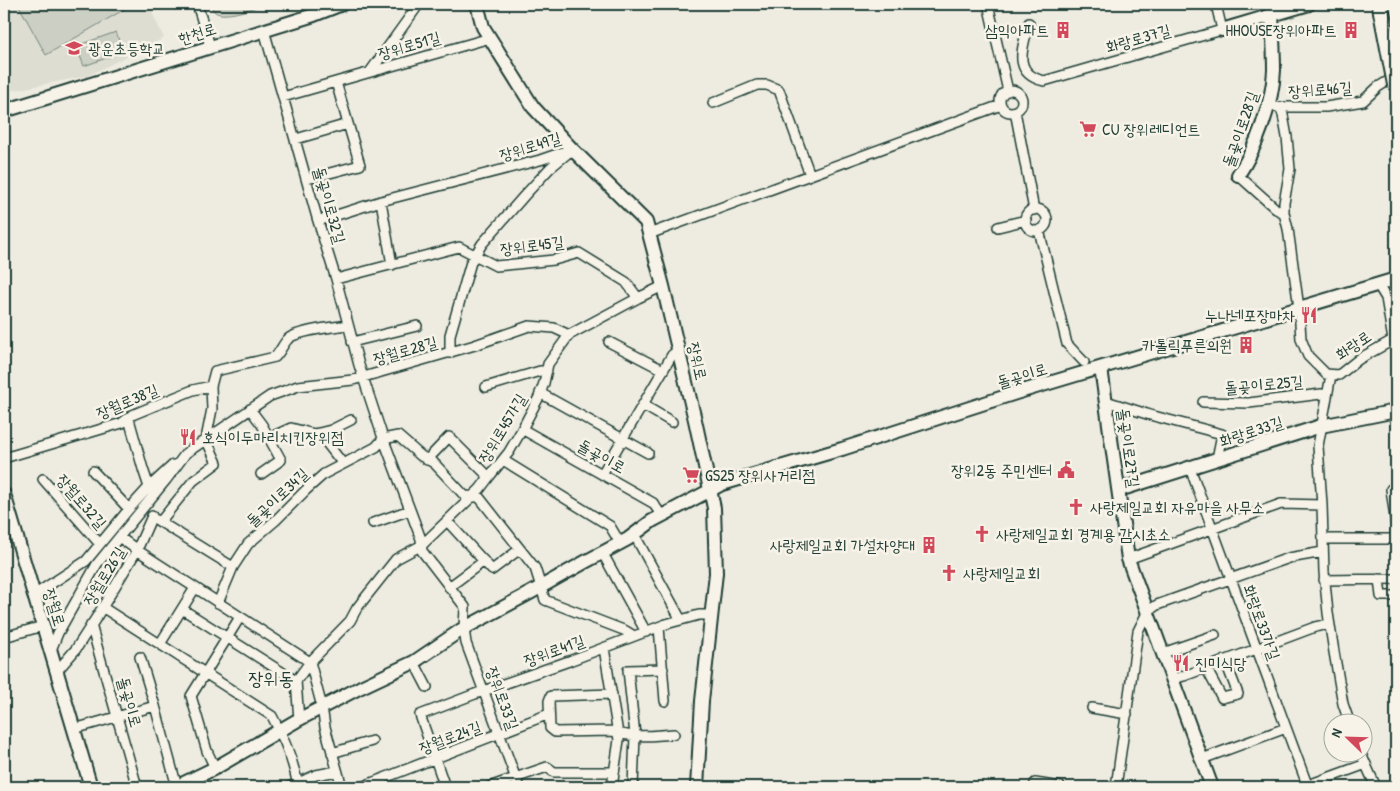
<svg xmlns="http://www.w3.org/2000/svg" width="1400" height="791" font-family="'Patrick Hand','Poor Story',sans-serif">
<rect width="100%" height="100%" fill="#eeece1"/>
<filter id="ink" filterUnits="userSpaceOnUse"><feTurbulence type="fractalNoise" baseFrequency=".02" numOctaves="2"/><feDisplacementMap in="SourceGraphic" scale="10" xChannelSelector="R" yChannelSelector="G"/><feConvolveMatrix kernelMatrix="1 2 1 2 8 2 1 2 1" color-interpolation-filters="sRGB"/></filter>
<g filter="url(#ink)">
<!-- built -->
<path fill="#ddddd2" d="M 4,4 L 148,4 L 164,38 L 87,76 L 4,92 Z"/>
<!-- green -->
<path fill="#cccfc4" stroke="#76867c" d="M 18,4 L 129,4 L 130,6 L 46,55 Z
M 211,4 L 257,4 L 258,6 C 250,10 220,19 214,11 C 212,9 212,6 211,4 Z
M 116,32 L 123,52 L 84,66 L 76,46 Z"/>
<g fill="none" stroke-linecap="round" stroke-linejoin="round">
<!-- street casing -->
<g stroke="#1f3d34" stroke-width="12">
<path id="street" d="M 197,4 L 210,46
M 988,4 L 1008,91
M 1029,23 C 1023,47 1011,73 1044,81 L 1222,30 L 1216,4
M 264,30 L 318,221 L 336,279 L 359,365 L 382,435 L 421,539 L 422,551 L 465,607 L 464,629 L 466,643 L 519,787
M 370,72 L 419,4
M1000 101a11 11 0 1 1 22 0a11 11 0 1 1-22 0Z
M 283,97 L 490,38
M 713,103 L 757,85 L 767,85 L 779,90 L 810,175
M 1276,107 L 1326,107 L 1363,101 L 1378,87 L 1396,76
M 1280,107 L 1283,115 L 1287,137 L 1290,169 L 1284,203 L 1284,213 L 1288,229 L 1299,308 L 1301,339 L 1308,356 L 1326,374 L 1339,375 L 1359,359 L 1393,340
M 1015,111 L 1034,210
M 296,139 L 348,124
M 1238,175 L 1276,209 L 1284,213
M 307,179 L 360,165 L 336,82
M 381,201 L 392,265
M1025 220a11 11 0 1 1 22 0a11 11 0 1 1-22 0Z
M 318,221 L 381,201 L 540,160 L 572,149
M 998,227 L 1026,220
M 1039,230 L 1067,344 L 1084,362
M 649,234 L 1001,105
M 336,279 L 459,247 L 496,266 L 554,260 L 579,253 L 626,282 L 638,298
M 1378,285 L 1386,298 L 1393,340 L 1396,343
M 352,342 L 417,326
M 609,342 L 663,370
M 450,353 L 450,335 L 471,262 L 482,244 L 524,196 L 550,168 L 568,153
M 1331,375 L 1318,446 L 1322,505 L 1324,572 L 1328,613 L 1334,652 L 1343,704 L 1350,724
M 486,387 L 540,371 L 547,371
M 540,393 L 648,453
M 1106,401 L 1150,415 L 1222,434 L 1217,459
M 1203,402 L 1249,403 L 1321,394 L 1327,395
M 643,405 L 672,422
M 250,409 L 262,425 L 281,460 L 261,474
M 129,419 L 143,469 L 149,487
M 522,429 L 653,503 L 662,516
M 319,433 L 331,430 L 351,420
M 269,438 L 291,428 L 314,434 L 319,433 L 343,464
M 4,458 L 122,423 L 132,415 L 193,390 L 211,386
M 427,460 L 449,437 L 489,477
M 503,460 L 610,526 L 620,543
M 1190,468 L 1308,787
M 93,471 L 129,509
M 602,474 L 672,355 L 678,350
M 43,479 L 99,543
M 1391,489 L 1396,525
M 157,520 L 233,567
M 447,521 L 492,570 L 520,549
M 160,522 L 193,481 L 217,463 L 206,439 L 212,409 L 211,386 L 215,371 L 275,357 C 280,352 282,346 287,340 C 294,331 334,327 348,325
M 373,523 L 410,510
M 634,534 L 681,620
M 119,537 L 140,552 L 310,662 L 322,707 L 325,727 L 342,787
M 1323,539 L 1396,539
M 602,552 L 646,632
M 1128,559 L 1281,504 L 1322,505
M 1379,579 L 1381,596 L 1396,596
M 1324,580 L 1396,579
M 449,587 L 484,561
M 34,595 L 86,561 L 129,509 L 149,487 L 173,465
M 218,603 L 233,567 L 248,544 L 276,520 L 306,490 L 324,474 L 376,447 L 383,439 L 398,436 L 421,456 L 434,463 L 465,496 L 479,497 L 535,568 L 545,600 L 626,631 L 634,636
M 102,607 L 272,716 C 284,738 294,762 298,787
M 182,609 L 296,681 L 299,720
M 91,625 L 137,787
M 659,627 L 665,701
M 4,637 L 43,626
M 160,644 L 195,588
M 604,648 L 619,740 L 612,787
M 51,650 L 58,633 L 97,564 L 166,480 L 186,453 L 270,396 L 298,386 L 353,380 L 475,345 L 529,326 L 554,328 L 569,335
M 1163,653 L 1215,635
M 140,657 L 155,706 L 177,787
M 414,662 L 427,687
M 1206,668 L 1222,698 L 1238,694 L 1225,660
M 57,671 L 76,649 L 96,618 L 137,550 L 152,516
M 1172,679 L 1184,676 L 1315,627 L 1329,624
M 296,681 L 310,662 L 350,621 L 357,608 L 396,559 L 422,545 L 480,489 L 489,477 L 509,452 L 520,433 L 539,397 L 544,383 L 548,364 L 569,335 L 638,298 L 663,286
M 612,694 L 551,696 L 549,701 L 550,728 L 555,732 L 613,731 C 629,739 657,735 674,734
M 1092,708 L 1127,714
M 74,729 L 155,706
M 332,753 L 372,741
M 1361,754 L 1376,787
M 1202,759 L 1286,728
M 215,768 L 207,751 L 191,696 L 240,617
M 1035,783 L 1061,787
M 289,787 L 316,775 L 337,771
M 361,787 L 549,714
M 445,787 L 420,715 L 475,694 L 569,661 L 666,624 L 699,615 L 711,615
M 489,787 L 547,767 L 554,772 L 614,772
M 633,787 L 635,735 L 628,670 L 663,669
M 1116,787 L 1138,631 L 1148,611 L 1157,605 L 1289,558 L 1323,552
M 1303,787 L 1366,764"/>
</g>
<!-- secondary casing -->
<g stroke="#1f3d34" stroke-width="16">
<path id="secondary" d="M 477,4 L 483,27 L 533,107 L 572,149 L 646,222 L 663,286 L 695,420 L 714,508 L 716,573 L 702,701 L 697,787
M 1222,30 L 1309,4
M 4,111 L 314,15 L 342,4
M 1238,175 C 1256,149 1273,102 1274,70 C 1274,48 1272,26 1272,4
M 1101,368 L 1128,559 L 1212,787
M 1119,490 L 1321,426 L 1396,411
M 4,494 L 91,787
M 176,787 L 215,768 L 296,721 L 361,687 L 414,662 L 461,630 L 530,593 L 585,562 L 628,539 L 652,521 L 722,484 L 842,449 L 1016,393 L 1396,279"/>
</g>
<!-- primary casing -->
<g stroke="#1f3d34" stroke-width="18">
<path id="primary" d="M 1389,14 L 1396,48"/>
</g>
<!-- highway casing -->
<g stroke="#1f3d34" stroke-width="19">
<path id="highway" d="M 1395,4 L 1396,11"/>
</g>
<!-- street -->
<use href="#street" stroke="#f7f3e8" stroke-width="9"/>
<!-- secondary -->
<use href="#secondary" stroke="#f7f3e8" stroke-width="12"/>
<!-- primary -->
<use href="#primary" stroke="#f7f3e8" stroke-width="14"/>
<!-- highway -->
<use href="#highway" stroke="#f7f3e8" stroke-width="15"/>
<!-- highway-bridge casing -->
<g stroke="#1f3d34" stroke-width="19" stroke-linecap="butt">
<path id="highway-bridge" d="M 1380,4 L 1396,87"/>
</g>
<!-- highway-bridge -->
<use href="#highway-bridge" stroke="#f7f3e8" stroke-width="15"/>
</g>
</g>
<!-- icons -->
<defs>
<g id="building-bare" transform="scale(1.35)"><path d="M-4-6H4V6H1V3H-1V6H-4ZM-2.5-4.3h1.7v1.8h-1.7ZM.8-4.3h1.7v1.8H.8ZM-2.5-1h1.7V.8h-1.7ZM.8-1h1.7V.8H.8Z" fill="#d1495b" stroke="#f7f3e8" stroke-width="2.5" paint-order="stroke"/></g>
<g id="school-bare" transform="scale(1.35)"><path d="M0-5L7-2L0 1L-7-2ZM-4 1L0 2.5L4 1V4Q0 6-4 4Z" fill="#d1495b" stroke="#f7f3e8" stroke-width="2.5" paint-order="stroke"/></g>
<g id="supermarket-bare" transform="scale(1.35)"><path d="M-6-5.5h2.5l.6 2H6L4.5 2H-2.5L-4.4-4H-6ZM-1.5 3.2a1.3 1.3 0 1 0 .1 0ZM3 3.2a1.3 1.3 0 1 0 .1 0Z" fill="#d1495b" stroke="#f7f3e8" stroke-width="2.5" paint-order="stroke"/></g>
<g id="restaurant-bare" transform="scale(1.35)"><path d="M-5-6h1v4h1v-4h1v4h1v-4h1v5L-1.5 .5V6h-2V.5L-5-1ZM5-6V6H3V1.5H1.5Q1.5-4 5-6Z" fill="#d1495b" stroke="#f7f3e8" stroke-width="2.5" paint-order="stroke"/></g>
<g id="civic-bare" transform="scale(1.35)"><path d="M-.6-6.5H3V-4.5H.6V-3L4-1V1h2V6H-6V1h2V-1L-.6-3ZM-1.2 2.5V6h2.4V2.5Z" fill="#d1495b" stroke="#f7f3e8" stroke-width="2.5" paint-order="stroke"/></g>
<g id="church-bare" transform="scale(1.35)"><path d="M-1.2-6h2.4v3.5h3.3v2.4h-3.3V6h-2.4V-.1h-3.3v-2.4h3.3Z" fill="#d1495b" stroke="#f7f3e8" stroke-width="2.5" paint-order="stroke"/></g>
</defs>
<g fill-rule="evenodd">
<use href="#building-bare" x="1063" y="30"/>
<use href="#building-bare" x="1351" y="30"/>
<use href="#school-bare" x="74" y="48"/>
<use href="#supermarket-bare" x="1088" y="129"/>
<use href="#restaurant-bare" x="1309" y="315"/>
<use href="#building-bare" x="1246" y="345"/>
<use href="#restaurant-bare" x="188" y="437"/>
<use href="#civic-bare" x="1066" y="470"/>
<use href="#supermarket-bare" x="691" y="475"/>
<use href="#church-bare" x="1076" y="507"/>
<use href="#church-bare" x="982" y="534"/>
<use href="#building-bare" x="929" y="545"/>
<use href="#church-bare" x="949" y="573"/>
<use href="#restaurant-bare" x="1181" y="663"/>
</g>
<g text-anchor="middle" dominant-baseline="central" stroke-width="5" stroke-linejoin="round" paint-order="stroke">
<!-- poi labels -->
<g font-size="16" fill="#1f3d34" stroke="#f7f3e8" text-anchor="start">
<text x="1049" y="30" text-anchor="end">삼익아파트</text>
<text x="1337" y="30" text-anchor="end">HHOUSE장위아파트</text>
<text x="88" y="48">광운초등학교</text>
<text x="1102" y="129">CU 장위레디언트</text>
<text x="1295" y="315" text-anchor="end">누나네포장마차</text>
<text x="1232" y="345" text-anchor="end">카톨릭푸른의원</text>
<text x="202" y="437">호식이두마리치킨장위점</text>
<text x="1052" y="470" text-anchor="end">장위2동 주민센터</text>
<text x="705" y="475">GS25 장위사거리점</text>
<text x="1090" y="507">사랑제일교회 자유마을 사무소</text>
<text x="996" y="534">사랑제일교회 경계용 감시초소</text>
<text x="915" y="545" text-anchor="end">사랑제일교회 가설차양대</text>
<text x="963" y="573">사랑제일교회</text>
<text x="1195" y="663">진미식당</text>
</g>
<!-- street labels -->
<g font-size="16" fill="#1f3d34" stroke="#f7f3e8">
<text transform="translate(197 33) rotate(-17)">한천로</text>
<text transform="translate(1138 38) rotate(-16)">화랑로37길</text>
<text transform="translate(409 45) rotate(-16)">장위로51길</text>
<text transform="translate(1320 89) rotate(-4)">장위로46길</text>
<text transform="translate(1240 129) rotate(-71)">돌곶이로28길</text>
<text transform="translate(530 146) rotate(-17)">장위로49길</text>
<text transform="translate(330 205) rotate(74)">돌곶이로32길</text>
<text transform="translate(532 245) rotate(-7)">장위로45길</text>
<text transform="translate(1353 345) rotate(-34)">화랑로</text>
<text transform="translate(405 350) rotate(-16)">장월로28길</text>
<text transform="translate(698 361) rotate(77)">장위로</text>
<text transform="translate(1022 375) rotate(-17)">돌곶이로</text>
<text transform="translate(1264 384) rotate(-5)">돌곶이로25길</text>
<text transform="translate(127 401) rotate(-23)">장월로38길</text>
<text transform="translate(502 428) rotate(-59)">장위로45가길</text>
<text transform="translate(1251 431) rotate(-18)">화랑로33길</text>
<text transform="translate(1129 448) rotate(82)">돌곶이로27길</text>
<text transform="translate(602 456) rotate(29)">돌곶이로</text>
<text transform="translate(277 497) rotate(-43)">돌곶이로34길</text>
<text transform="translate(82 501) rotate(49)">장월로32길</text>
<text transform="translate(104 576) rotate(-59)">장월로26길</text>
<text transform="translate(55 607) rotate(73)">장월로</text>
<text transform="translate(1262 622) rotate(70)">화랑로33가길</text>
<text transform="translate(554 650) rotate(-20)">장위로41길</text>
<text transform="translate(503 698) rotate(70)">장위로33길</text>
<text transform="translate(130 702) rotate(74)">돌곶이로</text>
<text transform="translate(450 737) rotate(-21)">장월로24길</text>
</g>
<!-- quarter labels -->
<g font-size="19" fill="#1f3d34" stroke="#f7f3e8">
<text x="271" y="678">장위동</text>
</g>
</g>
<!-- margin -->
<rect width="1400" height="791" fill="none" stroke="#f7f3e8" stroke-width="20"/>
<rect x="10" y="10" width="1380" height="771" fill="none" stroke="#1f3d34" stroke-width="2" filter="url(#ink)"/>
<!-- north arrow -->
<g transform="translate(1348 738) rotate(293)"><circle r="24" fill="#f7f3e8" stroke="#a1aaa0"/>
<path d="M0-4L9 19L0 12L-9 19Z" fill="#d1495b"/>
<text y="-8" font-size="14" font-weight="bold" text-anchor="middle" fill="#1f3d34">N</text>
</g>
</svg>
